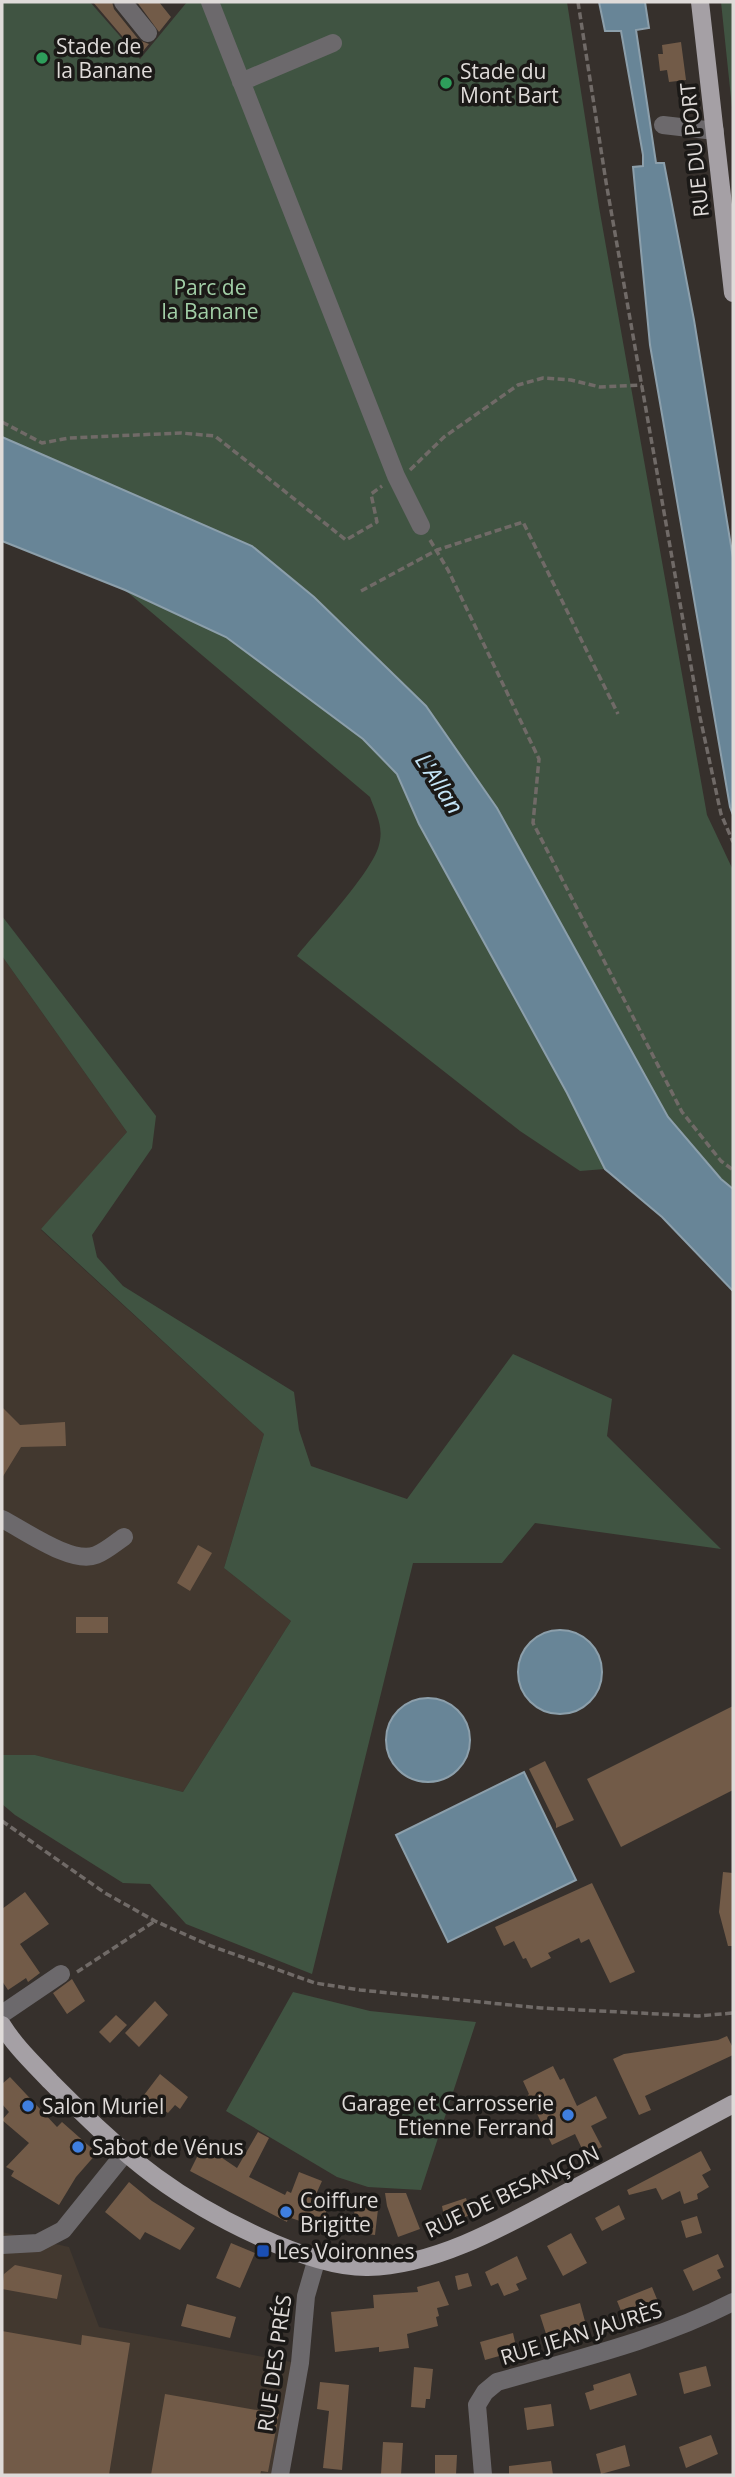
<svg xmlns="http://www.w3.org/2000/svg" width="735" height="2477" font-family="'Open Sans',sans-serif">
<rect width="100%" height="100%" fill="#36302c"/>
<!-- built -->
<path fill="#42382f" d="M 2,956 L 127,1132 L 41,1230 L 264,1434 L 224,1568 L 291,1621 L 183,1792 L 35,1755 L 2,1755 Z
M 2,2232 L 69,2247 L 99,2327 L 297,2363 L 276,2475 L 2,2475 Z"/>
<!-- green -->
<path fill="#405442" d="M 2,2 L 90,2 L 140,59 L 187,2 L 567,2 L 599,207 L 707,815 L 733,870 L 733,1189 L 721,1179 L 668,1117 L 497,808 L 426,706 L 314,597 L 252,546 L 2,437 Z
M 721,2 L 733,2 L 733,117 Z
M 125,590 L 226,637 L 363,739 L 397,775 L 419,824 L 567,1093 L 605,1169 L 580,1171 L 520,1131 L 297,956 C 316,932 373,871 379,845 C 384,827 376,813 370,797 Z
M 2,916 L 156,1116 L 152,1148 L 92,1235 L 97,1257 L 123,1286 L 294,1392 L 299,1430 L 311,1466 L 407,1499 L 513,1354 L 612,1399 L 607,1436 L 721,1549 L 535,1523 L 502,1563 L 413,1563 L 312,1974 L 186,1924 L 150,1884 L 123,1883 L 15,1815 L 2,1804 L 2,1755 L 35,1755 L 183,1792 L 291,1621 L 224,1568 L 264,1434 L 41,1229 L 127,1132 L 2,956 Z
M 293,1992 L 370,2011 L 476,2022 L 421,2190 L 368,2187 L 337,2177 L 226,2111 Z"/>
<!-- water -->
<path fill="#688597" stroke="#8c9fab" stroke-width="2" d="M 599,2 L 645,2 L 649,28 L 636,30 L 656,163 L 664,163 L 694,320 L 733,558 L 733,815 L 730,807 L 650,345 L 633,167 L 643,166 L 643,155 L 621,31 L 605,31 Z
M 2,437 L 252,546 L 314,597 L 426,706 L 497,808 L 668,1117 L 721,1179 L 733,1189 L 733,1291 L 662,1217 L 605,1169 L 567,1093 L 419,824 L 397,774 L 363,739 L 226,637 L 125,590 L 2,541 Z
M518 1672a42 42 0 1 1 84 0a42 42 0 1 1-84 0Z
M386 1740a42 42 0 1 1 84 0a42 42 0 1 1-84 0Z
M 524,1772 L 576,1880 L 448,1942 L 396,1835 Z"/>
<!-- building -->
<path fill="#725b48" d="M 93,2 L 112,2 L 114,9 L 139,40 L 149,44 L 139,56 Z
M 137,2 L 159,2 L 171,17 L 159,32 Z
M 681,42 L 686,80 L 669,82 L 667,70 L 660,71 L 658,54 L 663,54 L 662,45 Z
M 2,1407 L 20,1425 L 65,1422 L 66,1446 L 21,1447 L 2,1478 Z
M 198,1545 L 212,1553 L 190,1591 L 177,1583 Z
M 76,1617 L 108,1617 L 108,1633 L 76,1633 Z
M 733,1706 L 733,1790 L 621,1847 L 587,1779 Z
M 545,1761 L 574,1820 L 556,1828 L 556,1824 L 529,1769 Z
M 723,1872 L 733,1873 L 733,1946 L 728,1946 L 719,1912 Z
M 592,1883 L 635,1972 L 610,1983 L 589,1939 L 581,1943 L 579,1938 L 548,1953 L 551,1958 L 531,1968 L 526,1958 L 523,1959 L 514,1941 L 504,1946 L 495,1927 Z
M 25,1892 L 49,1924 L 20,1944 L 40,1973 L 28,1982 L 26,1978 L 8,1990 L 2,1981 L 2,1909 Z
M 72,1979 L 85,2001 L 67,2014 L 53,1993 Z
M 155,2001 L 168,2015 L 139,2047 L 125,2033 Z
M 116,2015 L 127,2025 L 110,2043 L 99,2032 Z
M 727,2036 L 733,2048 L 733,2055 L 645,2096 L 651,2110 L 639,2115 L 613,2059 L 624,2054 L 718,2040 Z
M 553,2066 L 560,2080 L 564,2078 L 577,2106 L 596,2096 L 607,2118 L 591,2126 L 602,2147 L 585,2155 L 575,2134 L 552,2145 L 528,2095 L 529,2094 L 523,2081 Z
M 160,2074 L 188,2097 L 180,2109 L 175,2105 L 168,2113 L 144,2095 Z
M 10,2077 L 57,2127 L 62,2122 L 97,2153 L 76,2177 L 59,2205 L 11,2176 L 14,2171 L 6,2167 L 29,2143 L 2,2120 L 9,2112 L 2,2104 L 2,2084 Z
M 258,2132 L 269,2138 L 249,2177 L 285,2195 L 287,2191 L 291,2193 L 299,2172 L 322,2181 L 313,2201 L 328,2206 L 321,2228 L 288,2217 L 287,2222 L 190,2171 L 203,2145 L 237,2168 Z
M 701,2151 L 711,2170 L 702,2175 L 709,2187 L 697,2194 L 698,2199 L 684,2204 L 680,2191 L 662,2200 L 656,2188 L 629,2195 L 627,2190 Z
M 129,2182 L 152,2201 L 195,2228 L 180,2250 L 145,2232 L 140,2240 L 105,2212 Z
M 385,2193 L 406,2193 L 420,2229 L 398,2237 L 387,2206 Z
M 466,2198 L 471,2215 L 445,2223 L 442,2206 Z
M 619,2205 L 625,2219 L 602,2231 L 595,2218 Z
M 355,2207 L 378,2209 L 375,2235 L 352,2232 Z
M 697,2216 L 702,2233 L 686,2238 L 681,2221 Z
M 571,2233 L 587,2263 L 563,2276 L 547,2246 Z
M 231,2243 L 255,2253 L 240,2288 L 216,2278 Z
M 718,2254 L 724,2267 L 717,2270 L 721,2278 L 693,2291 L 683,2270 Z
M 517,2256 L 527,2279 L 516,2284 L 519,2290 L 504,2296 L 498,2283 L 491,2286 L 485,2272 Z
M 15,2265 L 62,2275 L 57,2299 L 2,2289 L 4,2274 Z
M 468,2273 L 472,2286 L 458,2290 L 455,2276 Z
M 439,2281 L 449,2305 L 437,2308 L 439,2316 L 436,2317 L 438,2326 L 407,2334 L 409,2348 L 379,2352 L 379,2347 L 335,2352 L 331,2312 L 374,2308 L 373,2295 L 418,2292 L 417,2287 Z
M 652,2287 L 661,2309 L 626,2323 L 617,2301 Z
M 580,2303 L 586,2325 L 547,2337 L 540,2315 Z
M 187,2304 L 236,2317 L 230,2338 L 181,2326 Z
M 2,2331 L 81,2345 L 82,2335 L 130,2343 L 109,2475 L 2,2475 Z
M 513,2333 L 517,2351 L 485,2360 L 480,2342 Z
M 706,2366 L 711,2386 L 684,2394 L 679,2373 Z
M 414,2367 L 433,2369 L 430,2399 L 426,2399 L 425,2408 L 411,2407 Z
M 630,2373 L 637,2395 L 590,2410 L 585,2393 L 594,2390 L 593,2385 Z
M 320,2382 L 349,2385 L 342,2470 L 323,2468 L 329,2411 L 317,2409 Z
M 165,2394 L 279,2414 L 268,2472 L 261,2471 L 260,2475 L 151,2475 Z
M 551,2404 L 554,2426 L 527,2430 L 524,2408 Z
M 711,2435 L 718,2454 L 686,2468 L 679,2447 Z
M 383,2442 L 403,2443 L 401,2475 L 381,2474 Z
M 625,2445 L 630,2466 L 601,2474 L 596,2454 Z
M 435,2455 L 457,2455 L 456,2475 L 435,2475 Z
M 551,2461 L 553,2475 L 509,2475 L 509,2466 Z"/>
<g fill="none" stroke-linecap="round" stroke-linejoin="round">
<!-- path -->
<path stroke="#706a67" stroke-width="3.5" stroke-dasharray="7 3.5" stroke-linecap="butt" d="M 578,2 L 606,182 L 700,717 L 721,814 L 733,842
M 2,422 L 42,443 L 69,438 L 181,433 L 215,436 L 346,540 L 377,522 L 371,494 L 382,486
M 410,470 L 444,437 L 518,385 L 543,378 L 571,380 L 600,387 L 642,385
M 430,540 L 448,570 L 539,759 L 533,823 L 682,1112 L 721,1161 L 733,1170
M 361,591 L 437,550 L 523,522 L 618,714
M 2,1821 L 105,1893 L 155,1921 L 211,1946 L 315,1983 L 360,1990 L 541,2008 L 698,2016 L 733,2013
M 77,1972 L 155,1921"/>
<!-- minor -->
<path stroke="#6c696c" stroke-width="18" d="M 123,2 L 148,33
M 210,2 L 396,476 L 421,526
M 241,82 L 333,43
M 663,125 L 715,131
M 2,1519 C 24,1530 72,1565 96,1555 C 106,1551 115,1543 124,1537
M 2,2014 L 61,1974
M 2,2245 L 38,2243 L 63,2230 L 125,2153
M 280,2475 L 300,2363 L 306,2296 L 317,2258
M 483,2475 L 477,2405 L 485,2392 L 497,2382 C 577,2359 659,2340 733,2302"/>
<!-- major -->
<path stroke="#a5a0a5" stroke-width="18" d="M 700,2 L 733,293
M 2,2025 C 15,2046 33,2063 50,2081 C 84,2115 117,2148 156,2177 C 205,2213 307,2268 368,2267 C 440,2266 517,2219 579,2186 C 630,2159 682,2131 733,2104"/>
</g>
<!-- markers -->
<g fill="#2e9e5b" stroke="#1b1917" stroke-width="2.5">
<circle cx="42" cy="58" r="7"/>
<circle cx="446" cy="83" r="7"/>
</g>
<g fill="#3f7fe0" stroke="#1b1917" stroke-width="2.5">
<circle cx="28" cy="2106" r="7"/>
<circle cx="568" cy="2115" r="7"/>
<circle cx="78" cy="2147" r="7"/>
<circle cx="286" cy="2212" r="7"/>
</g>
<rect fill="#1a4fb4" stroke="#1b1917" stroke-width="2.5" x="256" y="2244" width="14" height="14" rx="3.5"/>
<g text-anchor="middle" dominant-baseline="central" stroke-width="7" stroke-linejoin="round" paint-order="stroke">
<!-- poi labels -->
<g font-size="21" fill="#dfdbd9" stroke="#1b1917" text-anchor="start">
<text x="56" y="46">Stade de<tspan x="56" dy="24">la Banane</tspan></text>
<text x="460" y="71">Stade du<tspan x="460" dy="24">Mont Bart</tspan></text>
<text x="554" y="2103" text-anchor="end">Garage et Carrosserie<tspan x="554" dy="24">Etienne Ferrand</tspan></text>
<text x="42" y="2106">Salon Muriel</text>
<text x="92" y="2147">Sabot de Vénus</text>
<text x="300" y="2200">Coiffure<tspan x="300" dy="24">Brigitte</tspan></text>
<text x="277" y="2251">Les Voironnes</text>
</g>
<!-- street labels -->
<g font-size="21" fill="#dfdbd9" stroke="#1b1917">
<text transform="translate(694 150) rotate(-96)">RUE DU PORT</text>
<text transform="translate(512 2191) rotate(-25)">RUE DE BESANÇON</text>
<text transform="translate(581 2333) rotate(-17)">RUE JEAN JAURÈS</text>
<text transform="translate(274 2363) rotate(-82)">RUE DES PRÉS</text>
</g>
<!-- park labels -->
<g font-size="21" fill="#a2cfa7" stroke="#1b1917">
<text x="210" y="287">Parc de<tspan x="210" dy="24">la Banane</tspan></text>
</g>
<!-- water labels -->
<g font-size="23" font-style="italic" fill="#c4e5f8" stroke="#1b1917">
<text transform="translate(440 783) rotate(57)">L'Allan</text>
</g>
</g>
<!-- border -->
<rect width="735" height="2477" fill="none" stroke="#dfdbd9" stroke-width="7"/>
</svg>
